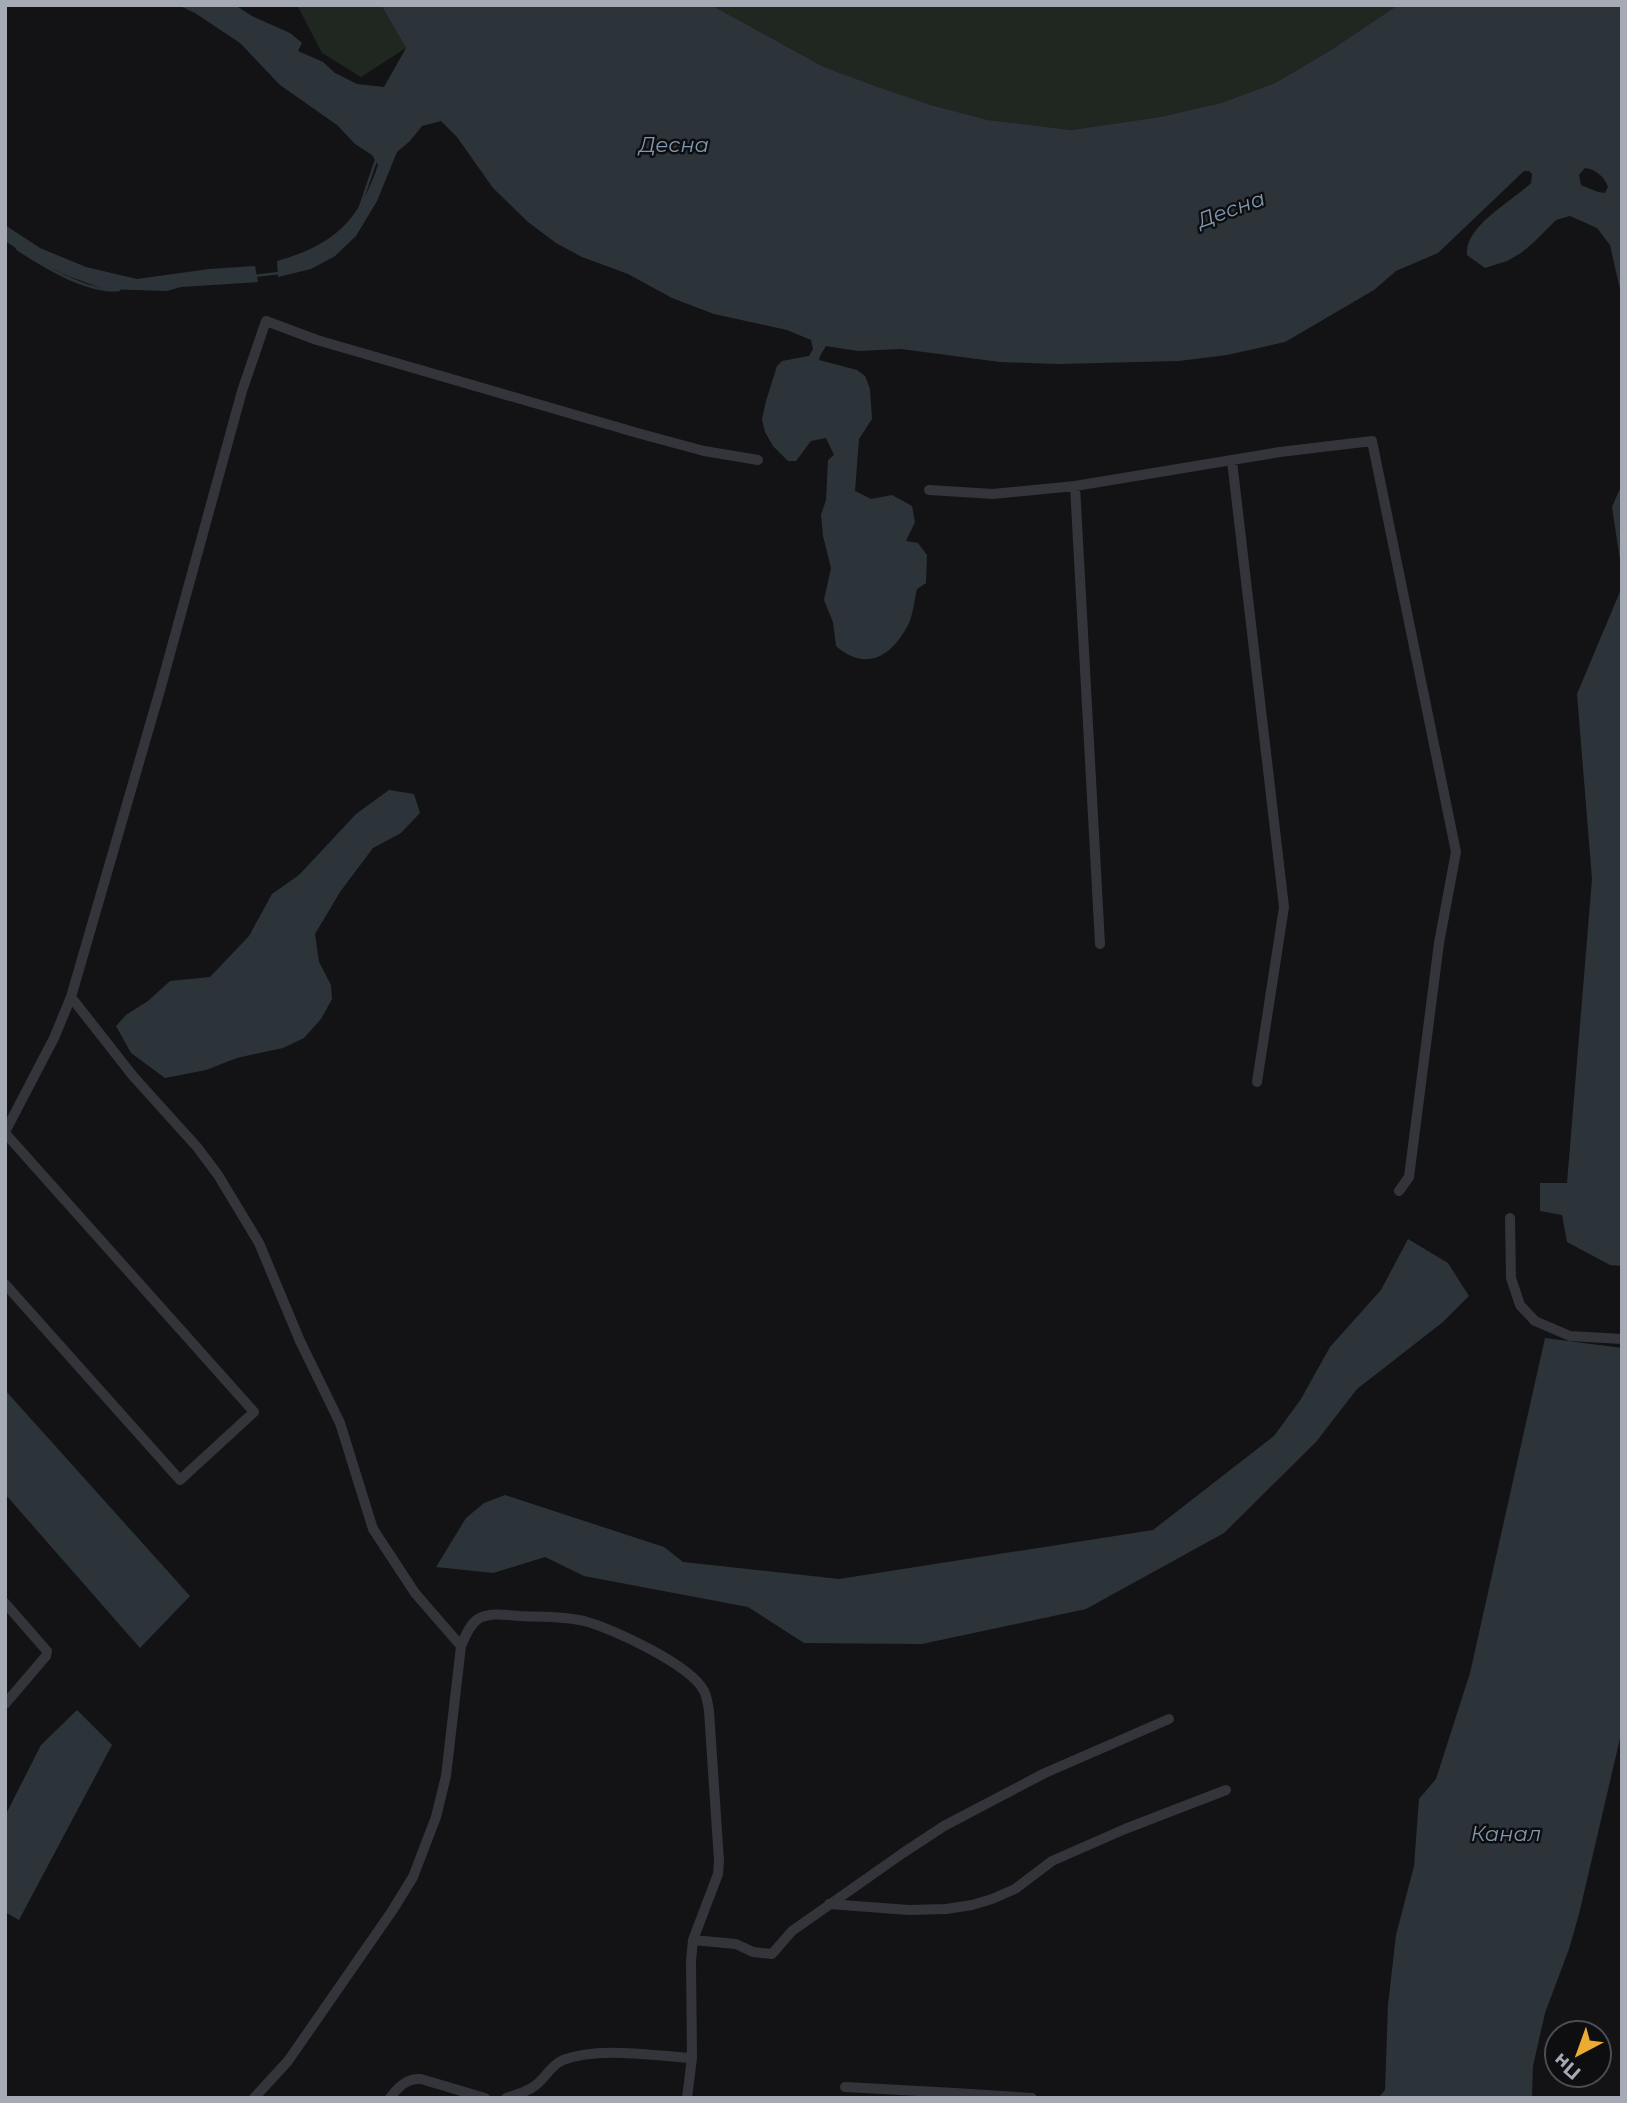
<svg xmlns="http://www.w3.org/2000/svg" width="1627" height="2103" font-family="Montserrat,sans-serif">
<rect width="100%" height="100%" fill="#131315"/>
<!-- green -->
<path fill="#1f2720" d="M 297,5 L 381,5 L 406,48 L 361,77 L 322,53 Z
M 711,5 L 1398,5 L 1331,50 L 1275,83 L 1221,103 L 1160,117 L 1071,130 L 988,120 L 931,105 L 878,87 L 824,67 Z"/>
<!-- water -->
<path fill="#2c343a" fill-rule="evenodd" d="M 178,5 L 235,5 L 252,16 L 290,33 L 302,43 L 298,51 L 323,62 L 335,73 L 357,84 L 384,87 L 406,48 L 381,5 L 711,5 L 824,67 L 878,87 L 931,105 L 988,120 L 1071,130 L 1160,117 L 1221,103 L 1275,83 L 1331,50 L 1398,5 L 1622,5 L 1622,298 L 1610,245 L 1597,228 L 1570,216 L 1556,220 L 1534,242 L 1521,253 L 1507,261 L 1485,268 L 1467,255 C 1464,226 1513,201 1531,183 L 1532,174 L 1529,171 L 1524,171 L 1438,253 L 1396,271 L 1374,290 L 1285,342 L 1227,355 L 1179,361 L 1057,364 L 1000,362 L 901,349 L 858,351 L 826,346 L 820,356 L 819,360 L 857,370 L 865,376 L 870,389 L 872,419 L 859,439 L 855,491 L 871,499 L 892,495 L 912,506 L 915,522 L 906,541 L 918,543 L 927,555 L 926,583 L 917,589 C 914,601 913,617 907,627 C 890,658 865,671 836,646 L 833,622 L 824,600 L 831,568 L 823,536 L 821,515 L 826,500 L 828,460 L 834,455 L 826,438 L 811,441 L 796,461 L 788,461 L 773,446 L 765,432 L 762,419 L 766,401 L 777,366 L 782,361 L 809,356 L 813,349 L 811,340 L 787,330 L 714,314 L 672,298 L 628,274 L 582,257 L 556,243 L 528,222 L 493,188 L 457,137 L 441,121 L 422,126 L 410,141 L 397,152 L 377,201 L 356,236 L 335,256 L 311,269 L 278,277 L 277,261 C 334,245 359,221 378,165 L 372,155 L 355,144 L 337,125 L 280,85 L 240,43 L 195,13 ZM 1585,168 C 1595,169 1605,177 1608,187 L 1605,193 L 1598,192 L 1581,185 L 1579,175 Z
M 5,225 L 40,248 L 86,267 L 137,279 L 209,269 L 255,266 L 258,282 L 181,287 L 167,291 L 104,289 L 68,276 L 36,261 L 8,243 L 5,241 Z
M 1622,484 L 1622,573 L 1612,507 Z
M 1622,587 L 1622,1266 L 1610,1265 L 1567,1242 L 1562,1215 L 1540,1211 L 1540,1183 L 1567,1183 L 1592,879 L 1577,694 Z
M 389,790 L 414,794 L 420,813 L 401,833 L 373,848 L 340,892 L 315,934 L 319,962 L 331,985 L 332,999 L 321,1019 L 304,1038 L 283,1048 L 237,1058 L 206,1070 L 165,1078 L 131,1053 L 116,1026 L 126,1015 L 148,1001 L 170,981 L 210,977 L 249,936 L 272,894 L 299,875 L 356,814 Z
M 1408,1239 L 1448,1263 L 1469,1296 L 1443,1322 L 1357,1389 L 1316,1442 L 1224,1533 L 1086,1609 L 922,1644 L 804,1643 L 748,1607 L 584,1576 L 545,1557 L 493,1573 L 436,1567 L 466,1518 L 484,1503 L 505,1495 L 664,1547 L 683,1562 L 839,1579 L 1153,1530 L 1274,1436 L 1301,1399 L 1330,1347 L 1381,1290 Z
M 1545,1338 L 1622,1348 L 1622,1730 L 1579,1914 L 1569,1949 L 1545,2013 L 1533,2066 L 1532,2098 L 1378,2098 L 1385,2090 L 1388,2005 L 1396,1935 L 1414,1866 L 1419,1799 L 1436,1779 L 1470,1673 Z
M 5,1390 L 190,1596 L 140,1648 L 5,1494 Z
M 77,1710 L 112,1745 L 19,1920 L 5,1912 L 5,1816 L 41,1745 Z"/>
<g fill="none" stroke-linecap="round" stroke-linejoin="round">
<!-- stream -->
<path stroke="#2c343a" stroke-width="2.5" d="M 360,207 L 376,160
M 17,249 C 43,266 87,293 119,290
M 254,276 L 279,273"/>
<!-- street -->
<path stroke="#34353a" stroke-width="10" d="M 1232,461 L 1284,907 L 1257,1082
M 1075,486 L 1100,944
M 929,490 L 993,494 L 1075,486 L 1280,452 L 1372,441 L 1456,852 L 1439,943 L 1409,1177 L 1399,1191
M 71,997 L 133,1076 L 197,1147 L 218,1175 L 259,1243 L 300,1341 L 340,1423 L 373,1529 L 415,1593 L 461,1646
M 5,1132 L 54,1038 L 71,997 L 160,690 L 242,391 L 266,321 L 317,340 L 641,434 L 704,451 L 758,460
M 5,1133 L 254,1412 L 180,1480 L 5,1284
M 1510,1218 L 1511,1278 L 1520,1305 L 1535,1321 L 1570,1336 L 1622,1339
M 5,1603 L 47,1651 L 46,1656 L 5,1704
M 829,1904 L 909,1910 L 946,1909 L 972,1905 L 992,1899 L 1015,1889 L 1052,1861 L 1125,1829 L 1226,1790
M 693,1940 L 736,1944 L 753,1952 L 772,1954 L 792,1931 L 903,1853 L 944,1826 L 1045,1773 L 1169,1719
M 845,2087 L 955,2093 L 955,2098
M 955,2093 L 1032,2098
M 254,2098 L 288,2061 L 392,1911 L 413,1877 L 436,1817 L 446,1776 L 461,1646 C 465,1637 469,1625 478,1619 C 490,1612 506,1615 520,1616 C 541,1617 564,1616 584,1621 C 612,1628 691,1665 704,1691 C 707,1697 708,1705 709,1711 L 719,1861 L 718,1874 L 693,1940 L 691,1961 L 692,2058 L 687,2098
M 390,2098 C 398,2087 407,2078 421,2079 L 485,2098
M 506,2098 C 516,2095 527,2092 536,2085 C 546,2077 551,2065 563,2060 C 600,2046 654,2056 692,2058"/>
</g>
<g text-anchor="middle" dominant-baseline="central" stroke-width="5" stroke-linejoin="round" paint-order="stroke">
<!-- water labels -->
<g font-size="21" font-style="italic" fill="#7d98af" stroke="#0e0e10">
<text x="674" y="144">Десна</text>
<text transform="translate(1231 209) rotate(-20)">Десна</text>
<text x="1506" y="1833">Канал</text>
</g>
</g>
<!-- border -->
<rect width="1627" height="2103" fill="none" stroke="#a5aab5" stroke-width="14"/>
<!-- north arrow -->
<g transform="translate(1578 2054) rotate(221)"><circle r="33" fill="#0e0e10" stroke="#4a4c52" stroke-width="2"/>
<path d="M0-5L12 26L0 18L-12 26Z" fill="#ecac34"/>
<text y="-10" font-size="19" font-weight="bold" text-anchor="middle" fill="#a5aab5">Пн</text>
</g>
</svg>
